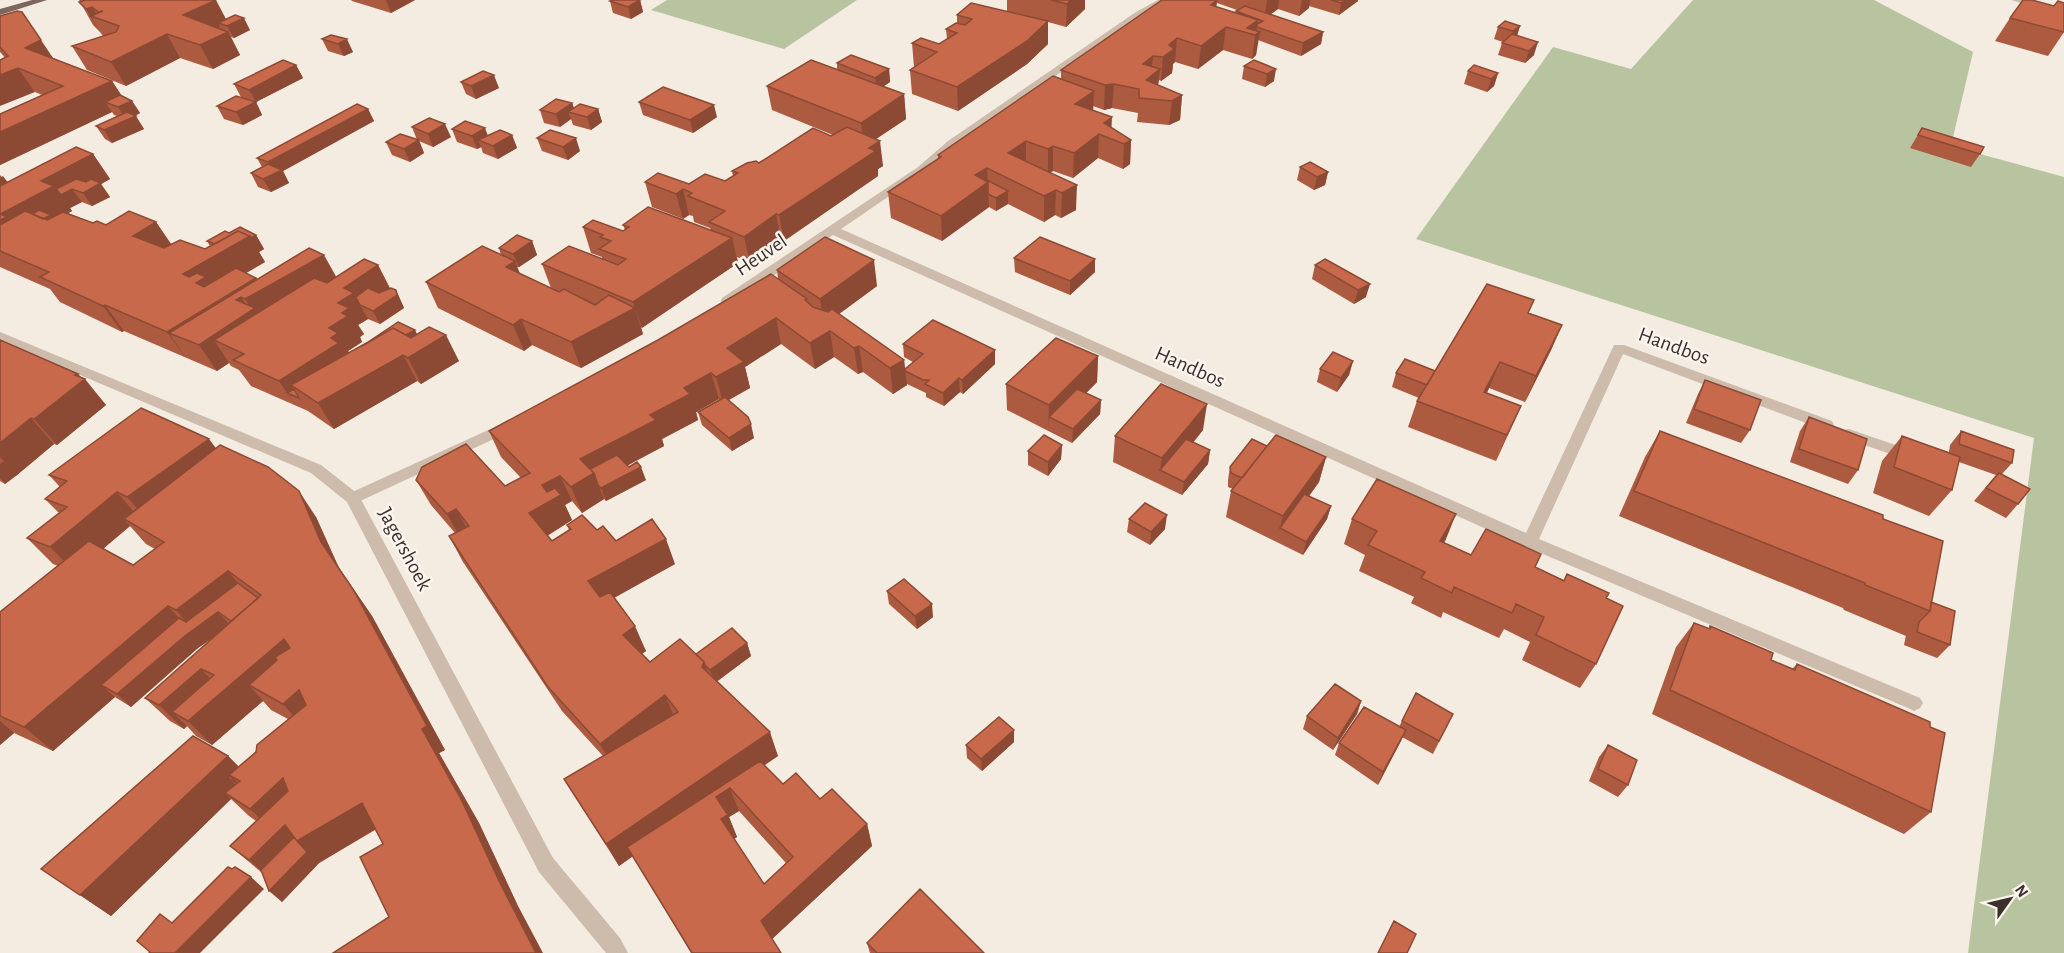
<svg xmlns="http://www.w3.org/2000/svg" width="2064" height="953" font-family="'Alegreya Sans',sans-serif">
<rect width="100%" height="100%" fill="#f4ebe1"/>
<!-- green -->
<path fill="#b8c4a0" d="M 667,0 L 857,0 L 784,49 L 651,10 Z
M 1693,0 L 1874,0 L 1973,52 L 1951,146 L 2064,177 L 2064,953 L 1968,953 L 2034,438 L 1416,239 L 1553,47 L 1631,69 Z"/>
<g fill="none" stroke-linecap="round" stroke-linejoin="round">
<!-- minor -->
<path fill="#cdbbac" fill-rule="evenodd" d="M 1158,0 L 1170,0 L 1142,16 L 956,145 L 926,171 L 841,229 L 1526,533 L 1614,345 L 1624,345 L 1832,421 L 1834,425 L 1832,429 L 1822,429 L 1623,354 L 1539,539 L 1920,698 L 1923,703 L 1920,708 L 1914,711 L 1908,708 L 1524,546 L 833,235 L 732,304 L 722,304 L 721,301 L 722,298 L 918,167 L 948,141 L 1136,12 Z
M 2011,0 L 2026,0 L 2064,10 L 2064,16 Z
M 508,421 L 513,422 L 515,426 L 513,430 L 358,502 L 348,502 L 345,498 L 348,494 Z
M 1849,429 L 1916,452 L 1918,456 L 1911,461 L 1844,438 L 1842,434 L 1844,430 Z"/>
<!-- tertiary -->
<path fill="#cdbbac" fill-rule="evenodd" d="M 0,332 L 321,465 L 358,494 L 553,858 L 620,938 L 628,953 L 606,953 L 539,872 L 347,502 L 311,473 L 0,341 Z"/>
<!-- primary -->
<path fill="#7d675c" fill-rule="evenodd" d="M 32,0 L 47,0 L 0,15 L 0,9 Z"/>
</g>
<!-- wall -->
<path fill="#ac5a40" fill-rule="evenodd" d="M 79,0 L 215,0 L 226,20 L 250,30 L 234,38 L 231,37 L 240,55 L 213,69 L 180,58 L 126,86 L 87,70 L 72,46 L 103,36 L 100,32 L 93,25 Z
M 351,0 L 415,0 L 391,13 L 352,1 Z
M 640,0 L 643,12 L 631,19 L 613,13 L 610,1 Z
M 1007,0 L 1085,0 L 1085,9 L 1066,27 L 1048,22 L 1048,44 L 1027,64 L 958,111 L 912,94 L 910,70 L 914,67 L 912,43 L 939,44 L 947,39 L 946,29 L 957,23 L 957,15 L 1007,12 Z
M 1162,0 L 1358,0 L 1358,1 L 1339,15 L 1309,6 L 1309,8 L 1299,16 L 1278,9 L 1271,14 L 1323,32 L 1321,44 L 1301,56 L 1258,40 L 1256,55 L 1252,59 L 1223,50 L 1198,69 L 1175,62 L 1173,64 L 1172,73 L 1161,81 L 1159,80 L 1158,85 L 1182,95 L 1180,120 L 1169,125 L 1137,122 L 1138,113 L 1112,108 L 1104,110 L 1093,106 L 1093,110 L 1112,128 L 1131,140 L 1130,164 L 1123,169 L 1098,158 L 1073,178 L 1053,171 L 1050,172 L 1076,210 L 1061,218 L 1055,215 L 1044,222 L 1008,204 L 996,211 L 989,207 L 942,241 L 891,218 L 888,192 L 938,159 L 938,155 L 1061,79 L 1061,70 ZM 1217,3 L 1237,10 L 1236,13 L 1216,7 Z
M 0,16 L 53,58 L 112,81 L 122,96 L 132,101 L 140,113 L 135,116 L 144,129 L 112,143 L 105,139 L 96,126 L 117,116 L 114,115 L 112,112 L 0,165 L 0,115 L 42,95 L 35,92 L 0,52 Z
M 2010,18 L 2064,32 L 2048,56 L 1995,41 Z
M 1520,26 L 1517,36 L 1534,55 L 1525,63 L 1498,55 L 1502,43 L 1503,42 L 1494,39 L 1498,27 Z
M 331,35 L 353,52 L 344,56 L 328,51 L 322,39 Z
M 1254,60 L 1274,81 L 1265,87 L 1242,79 L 1244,66 Z
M 837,63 L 889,69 L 890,82 L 883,87 L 904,94 L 906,119 L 876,139 L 883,166 L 878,169 L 878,176 L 784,241 L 781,239 L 750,262 L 737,257 L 738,263 L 641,328 L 643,334 L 581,368 L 532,345 L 524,351 L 438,308 L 426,282 L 501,255 L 499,248 L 532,241 L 537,255 L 519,267 L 517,267 L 520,274 L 551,288 L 542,264 L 602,259 L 602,257 L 591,253 L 583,227 L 623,231 L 625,230 L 623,225 L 711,230 L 710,228 L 694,222 L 693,216 L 689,215 L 683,219 L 652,207 L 645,182 L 689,184 L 725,181 L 733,176 L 732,171 L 759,163 L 831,136 L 833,135 L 772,110 L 767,86 L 837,70 Z
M 296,65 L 303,78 L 256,102 L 262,115 L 243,125 L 224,119 L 217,106 L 241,97 L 234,84 Z
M 1468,71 L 1498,73 L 1494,86 L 1487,92 L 1464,84 Z
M 461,82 L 499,88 L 476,99 L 466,94 Z
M 639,102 L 717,117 L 693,133 L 643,115 Z
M 572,103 L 574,108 L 598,109 L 602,122 L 591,130 L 573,125 L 571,119 L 560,127 L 544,123 L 540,110 Z
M 368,109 L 374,121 L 283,171 L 289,183 L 271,192 L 258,187 L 251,173 L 262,167 L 257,158 Z
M 412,127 L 451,137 L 433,147 L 419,141 L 424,153 L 410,162 L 392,155 L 386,142 L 417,140 Z
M 1922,128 L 1980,154 L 1971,167 L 1910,148 Z
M 452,129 L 488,136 L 512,135 L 517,148 L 498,159 L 483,153 L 481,147 L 477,149 L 457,142 Z
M 537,138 L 580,151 L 568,160 L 542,151 Z
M 93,154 L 110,179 L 101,184 L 110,197 L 92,206 L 82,202 L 70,208 L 72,211 L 68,213 L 93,223 L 106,225 L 156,222 L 171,244 L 205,249 L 210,246 L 207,241 L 229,233 L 256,235 L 264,249 L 259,252 L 265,262 L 246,273 L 256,278 L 257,279 L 336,277 L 378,265 L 390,288 L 396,290 L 404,308 L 380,324 L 368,319 L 358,325 L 364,334 L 360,337 L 362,342 L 348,351 L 349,353 L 417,334 L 459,361 L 421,384 L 417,381 L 334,429 L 308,411 L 251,386 L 239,370 L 231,366 L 229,363 L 217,371 L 124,331 L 122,332 L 60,302 L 50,289 L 0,267 L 0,175 L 7,182 Z
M 1300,167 L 1328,172 L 1325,185 L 1314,190 L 1297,180 Z
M 1014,258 L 1095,259 L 1095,272 L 1070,295 L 1015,272 Z
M 1325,259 L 1366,297 L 1354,304 L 1312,279 L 1315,265 Z
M 777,270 L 877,286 L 839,314 L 904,360 L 905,369 L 913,362 L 904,357 L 903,344 L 995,350 L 995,364 L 963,394 L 960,392 L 944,406 L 926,397 L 926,393 L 907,384 L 907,385 L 893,394 L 863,372 L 858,374 L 834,357 L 815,369 L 781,344 L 745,367 L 750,388 L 729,400 L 754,438 L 732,451 L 702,425 L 698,412 L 719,400 L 719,399 L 696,412 L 698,420 L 662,439 L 664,446 L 627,465 L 646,480 L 606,501 L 604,499 L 582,513 L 572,501 L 565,505 L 572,520 L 547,536 L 552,541 L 569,530 L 567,525 L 597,530 L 616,541 L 675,564 L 614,598 L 646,651 L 642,654 L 650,662 L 696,654 L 747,643 L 751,656 L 717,681 L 778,756 L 764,765 L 783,784 L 820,799 L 867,824 L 872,846 L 772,939 L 781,953 L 691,953 L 633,856 L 619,866 L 564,779 L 603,756 L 562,711 L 463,562 L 449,536 L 455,533 L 431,505 L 416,480 L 505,486 L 521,478 L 501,457 L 489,431 L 778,279 ZM 739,811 L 786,863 L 764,884 L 734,839 L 737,837 L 729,817 Z
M 1529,313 L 1562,325 L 1551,350 L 1525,402 L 1489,388 L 1487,393 L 1521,406 L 1496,461 L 1408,427 L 1417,401 L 1419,398 L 1392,387 L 1396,373 L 1435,371 Z
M 0,340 L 82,378 L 106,405 L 57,445 L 54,444 L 17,475 L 5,484 L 0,481 Z
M 1098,356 L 1097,382 L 1086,393 L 1101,400 L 1100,414 L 1072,443 L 1007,410 L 1006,384 Z
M 1353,361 L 1349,375 L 1337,392 L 1317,382 L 1320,369 Z
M 1705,380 L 1750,430 L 1741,443 L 1686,423 L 1698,394 Z
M 1809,417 L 1858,470 L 1848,484 L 1790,462 L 1800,431 Z
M 1203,430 L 1193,443 L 1210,450 L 1208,464 L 1182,495 L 1113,462 L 1115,436 Z
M 1660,431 L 1883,519 L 1931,602 L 1950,645 L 1937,658 L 1904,645 L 1906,635 L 1906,636 L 1844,610 L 1843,608 L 1619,516 L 1645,457 Z
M 1961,431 L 2012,463 L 2002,474 L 2018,504 L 2006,518 L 1974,501 L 1996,475 L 1959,462 L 1952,490 L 1929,516 L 1873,493 L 1882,461 L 1902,436 L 1949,452 L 1950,445 Z
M 1062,445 L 1061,459 L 1048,476 L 1028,465 L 1028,451 Z
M 1267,446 L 1326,457 L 1319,482 L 1309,496 L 1331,506 L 1327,519 L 1303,555 L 1226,517 L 1231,491 L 1233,489 L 1228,487 L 1228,480 L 1230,467 Z
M 216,448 L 316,517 L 339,568 L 372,616 L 445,750 L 439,753 L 479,823 L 517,904 L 389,917 L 383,844 L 375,830 L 319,863 L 282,902 L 261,872 L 230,846 L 256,821 L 249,816 L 231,799 L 111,916 L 41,869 L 228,756 L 239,767 L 249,758 L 288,719 L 271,710 L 263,701 L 212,745 L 196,736 L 187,726 L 184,729 L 170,721 L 145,698 L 213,638 L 198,648 L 131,707 L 115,697 L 53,751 L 14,733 L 0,745 L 0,612 L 58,566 L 53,564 L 27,538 L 59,513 L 45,499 L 60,487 L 49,475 ZM 130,526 L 146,544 L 155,549 L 133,565 L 103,549 Z
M 1129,519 L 1165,529 L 1150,545 L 1127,532 Z
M 1352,519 L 1446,539 L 1444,543 L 1471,555 L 1535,567 L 1564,580 L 1567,574 L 1606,598 L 1596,664 L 1580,688 L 1522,660 L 1530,642 L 1504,629 L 1499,638 L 1443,612 L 1441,618 L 1411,603 L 1414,597 L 1359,571 L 1365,555 L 1344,544 Z
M 887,591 L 933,617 L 917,629 L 889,604 Z
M 1694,623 L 1709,629 L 1710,626 L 1771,660 L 1792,669 L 1797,664 L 1930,727 L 1931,812 L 1904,834 L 1652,714 L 1676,647 Z
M 1416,693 L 1453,714 L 1433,754 L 1402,737 L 1378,785 L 1335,755 L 1339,743 L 1399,727 Z
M 1361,701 L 1357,714 L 1333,750 L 1303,729 L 1307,716 Z
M 1014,730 L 1014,742 L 982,771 L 967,758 L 966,745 Z
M 1608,745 L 1628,785 L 1618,797 L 1589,781 L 1599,757 Z
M 867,943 L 984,953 L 870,953 Z"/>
<!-- shaded-wall -->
<path fill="#8c4a34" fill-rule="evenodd" d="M 216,0 L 228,23 L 218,23 L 220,27 L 196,38 L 183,15 Z
M 386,0 L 415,0 L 391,13 Z
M 640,0 L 643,12 L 631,19 L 628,7 Z
M 1071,0 L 1085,0 L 1085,9 L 1066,27 L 1067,4 Z
M 1217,0 L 1214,23 L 1211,5 Z
M 1267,0 L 1279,0 L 1278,9 L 1264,19 Z
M 1302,0 L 1310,0 L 1309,8 L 1299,16 Z
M 1346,0 L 1358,0 L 1358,1 L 1339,15 L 1341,3 Z
M 92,7 L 100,19 L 91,16 L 100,32 L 86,9 Z
M 244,18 L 250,30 L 234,38 L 227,26 Z
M 1258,20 L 1256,35 L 1260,32 L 1256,55 L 1252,59 L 1255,35 L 1247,28 Z
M 1048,21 L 1048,44 L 1027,64 L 958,111 L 957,87 Z
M 1520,26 L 1516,38 L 1510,44 L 1513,31 Z
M 1226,27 L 1223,50 L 1198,69 L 1201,46 Z
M 228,32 L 240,55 L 213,69 L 200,45 Z
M 1323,32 L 1321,44 L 1301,56 L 1303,43 Z
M 167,34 L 180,58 L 126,86 L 111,62 Z
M 1177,38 L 1175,62 L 1173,64 L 1172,73 L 1161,81 L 1163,57 L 1169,45 Z
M 347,39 L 353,52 L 344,56 L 338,44 Z
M 41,40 L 57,64 L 25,48 Z
M 1538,42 L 1534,55 L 1525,63 L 1529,51 Z
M 1153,56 L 1151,75 L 1160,69 L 1157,93 L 1150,99 L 1143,64 Z
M 296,65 L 303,78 L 256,102 L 249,90 Z
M 18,68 L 35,92 L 0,106 L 0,75 Z
M 889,69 L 890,82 L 877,90 L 875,78 Z
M 1276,69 L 1274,81 L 1265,87 L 1267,74 Z
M 1498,73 L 1494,86 L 1487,92 L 1491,79 Z
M 494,75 L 499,88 L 476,99 L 471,86 Z
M 112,81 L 126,103 L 132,101 L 140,113 L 126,120 L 118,107 L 105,102 L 112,112 L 0,165 L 0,132 Z
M 1114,84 L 1112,108 L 1104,110 L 1105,85 Z
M 1094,91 L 1093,115 L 1075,104 Z
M 904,94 L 906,119 L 864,147 L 861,123 Z
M 1182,95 L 1180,120 L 1169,125 L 1172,101 Z
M 256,102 L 262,115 L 243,125 L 236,112 Z
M 572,103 L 576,114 L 568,112 L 571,119 L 560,127 L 556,114 Z
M 714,105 L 717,117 L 693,133 L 690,120 Z
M 368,109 L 374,121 L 283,171 L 289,183 L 271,192 L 263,179 L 274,173 L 268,162 Z
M 598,109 L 602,122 L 591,130 L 587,117 Z
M 136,116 L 144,129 L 112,143 L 104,130 Z
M 1112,117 L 1111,138 L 1104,123 Z
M 445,124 L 451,137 L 433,147 L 428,134 Z
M 485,128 L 490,141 L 478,140 L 481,147 L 477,149 L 472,136 Z
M 1099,134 L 1098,158 L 1073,178 L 1074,153 Z
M 512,135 L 517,148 L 498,159 L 493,146 Z
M 576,138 L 580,151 L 568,160 L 563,147 Z
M 419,140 L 424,153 L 410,162 L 404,149 Z
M 1131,140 L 1130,164 L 1123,169 L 1124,144 Z
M 880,141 L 883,166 L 878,169 L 878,176 L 784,241 L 779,215 L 869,148 Z
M 1026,141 L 1026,166 L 1008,153 Z
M 1053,146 L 1053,171 L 1048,174 L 1048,149 Z
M 93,154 L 110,179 L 101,184 L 110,197 L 92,206 L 83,193 L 72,189 L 82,202 L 70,208 L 72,211 L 0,251 L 0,214 L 41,181 Z
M 987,168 L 989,207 L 942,241 L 941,216 L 975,175 Z
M 1328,172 L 1325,185 L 1314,190 L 1317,177 Z
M 3,176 L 22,201 L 0,201 L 0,178 Z
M 1077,185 L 1076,210 L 1061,218 L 1062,193 Z
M 683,189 L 689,215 L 683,219 L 676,194 Z
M 1056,190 L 1055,215 L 1044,222 L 1044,196 Z
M 1008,191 L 1008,204 L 996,211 L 996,198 Z
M 776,214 L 781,239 L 750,262 L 744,237 Z
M 156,222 L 173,247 L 151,261 L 133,236 Z
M 256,235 L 264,249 L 259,252 L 265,262 L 215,291 L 256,278 L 263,289 L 324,255 L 338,280 L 214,340 L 229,363 L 217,371 L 199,345 L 169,333 L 186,358 L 167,332 L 183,274 L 250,236 ZM 241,297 L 245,299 L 252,310 L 250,311 Z
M 732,238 L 738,263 L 642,328 L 633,302 Z
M 532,241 L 537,255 L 519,267 L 513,254 Z
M 1095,259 L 1095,272 L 1070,295 L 1070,281 Z
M 874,260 L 877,286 L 824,325 L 820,299 Z
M 515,261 L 525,287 L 506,267 Z
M 378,265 L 391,291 L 360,305 L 368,319 L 358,325 L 364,334 L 360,337 L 362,342 L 348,351 L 353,359 L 415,330 L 422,344 L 403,355 L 417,381 L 334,429 L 318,403 L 291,385 L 302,402 L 299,398 L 287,393 L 296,406 L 279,381 L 331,338 L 329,328 L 344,288 Z
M 1370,284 L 1366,297 L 1354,304 L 1358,290 Z
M 396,290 L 404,308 L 380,324 L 373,311 Z
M 105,305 L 124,331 L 122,332 L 103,306 Z
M 635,308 L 643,334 L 581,368 L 571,342 Z
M 776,318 L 781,344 L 745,367 L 750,388 L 723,403 L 716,377 L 727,348 Z
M 521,319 L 532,345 L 524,351 L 513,325 Z
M 1562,325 L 1551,350 L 1525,402 L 1536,376 Z
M 830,331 L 834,357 L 815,369 L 810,343 Z
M 446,335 L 459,361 L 421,384 L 408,358 Z
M 859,346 L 863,372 L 858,374 L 854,348 Z
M 995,350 L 995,364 L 963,394 L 962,380 Z
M 1098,356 L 1097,382 L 1058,422 L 1049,417 L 1048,431 L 1049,405 Z
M 904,360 L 907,385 L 893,394 L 890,368 Z
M 1353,361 L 1349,375 L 1337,392 L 1341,378 Z
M 1500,362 L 1489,388 L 1474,418 L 1484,392 Z
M 711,373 L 719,399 L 696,412 L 698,420 L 662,439 L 664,446 L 597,482 L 604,499 L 582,513 L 571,487 L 580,459 L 650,415 L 684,388 Z
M 78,374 L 84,380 L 85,379 L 106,405 L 57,445 L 34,419 L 75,375 Z
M 959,378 L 960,392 L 944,406 L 943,393 Z
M 1101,400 L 1100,414 L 1072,443 L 1073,429 Z
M 1207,404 L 1203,430 L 1167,473 L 1160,470 L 1162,458 Z
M 1521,406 L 1509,432 L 1496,461 L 1507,435 Z
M 31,418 L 54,444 L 17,475 L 5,484 L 0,478 L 0,464 L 4,461 L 0,457 L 0,443 Z
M 751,424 L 754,438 L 732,451 L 729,438 Z
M 209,439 L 228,464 L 150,523 L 127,497 Z
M 1062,445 L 1061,459 L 1048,476 L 1048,462 Z
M 1210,450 L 1208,464 L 1182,495 L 1184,482 Z
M 1326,457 L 1319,482 L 1284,531 L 1280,528 L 1283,516 Z
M 641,467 L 646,480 L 606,501 L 601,488 Z
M 560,476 L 572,501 L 565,505 L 572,520 L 542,539 L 529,513 L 542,485 Z
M 299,491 L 316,517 L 339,568 L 372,616 L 445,750 L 439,753 L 479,823 L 517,904 L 543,953 L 536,953 L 422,729 L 321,542 Z
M 117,492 L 139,518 L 124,519 L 130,526 L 75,572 L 50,547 Z
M 1331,506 L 1327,519 L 1303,555 L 1306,542 Z
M 456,509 L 470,534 L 461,539 L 447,514 Z
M 1456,514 L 1446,539 L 1430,566 L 1440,541 Z
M 1167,515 L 1165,529 L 1150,545 L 1151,532 Z
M 666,539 L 675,564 L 599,606 L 588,581 Z
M 228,571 L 249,596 L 218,612 L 230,625 L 198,648 L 131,707 L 117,694 L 101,685 L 115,697 L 53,751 L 24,727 L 168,606 L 191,631 L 193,630 L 176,610 Z
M 932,604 L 933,617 L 917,629 L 915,616 Z
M 635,626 L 646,651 L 634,659 L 623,635 Z
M 284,639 L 304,664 L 249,685 L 263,701 L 212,745 L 188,721 L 172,712 L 187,726 L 184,729 L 159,705 L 201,669 L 223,692 Z
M 747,643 L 751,656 L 715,683 L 710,670 Z
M 704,662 L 713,687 L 702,667 Z
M 299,690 L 320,714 L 304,728 L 283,704 Z
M 665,695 L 675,719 L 613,767 L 600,744 Z
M 1361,701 L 1357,714 L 1333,750 L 1338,738 Z
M 0,721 L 14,733 L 0,745 Z
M 1014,730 L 1014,742 L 982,771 L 981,759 Z
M 1406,730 L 1400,743 L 1378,785 L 1383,772 Z
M 770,732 L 778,756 L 730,789 L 739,811 L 729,817 L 737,837 L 730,842 L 721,819 L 633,856 L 619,866 L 606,844 Z
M 228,756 L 250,778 L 240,781 L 229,775 L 240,786 L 228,778 L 241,790 L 225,793 L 231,799 L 111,916 L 80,895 Z
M 283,778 L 306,801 L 274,832 L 250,809 Z
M 362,803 L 382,825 L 319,863 L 282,902 L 269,891 L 273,881 L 249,860 L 285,825 Z
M 867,824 L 872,846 L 770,941 L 761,921 Z
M 251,877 L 264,889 L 200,953 L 175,953 Z"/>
<!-- building -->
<path fill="#c8694b" stroke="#8c4a34" stroke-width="1.5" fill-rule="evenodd" d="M 86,0 L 216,0 L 183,15 L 228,32 L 200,45 L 167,34 L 111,62 L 72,46 L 116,32 L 119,26 L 91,16 L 103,11 L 98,12 L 92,7 L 86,9 L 79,2 Z
M 613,0 L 640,0 L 628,7 L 610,1 Z
M 1051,0 L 1071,0 L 1067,4 Z
M 1162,0 L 1217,0 L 1211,5 L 1258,20 L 1247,28 L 1260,32 L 1255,35 L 1226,27 L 1201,46 L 1177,38 L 1169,45 L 1174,49 L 1163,57 L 1153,56 L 1143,64 L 1160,69 L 1146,80 L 1182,95 L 1172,101 L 1139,98 L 1139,89 L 1114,84 L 1105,85 L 1061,70 Z
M 1331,0 L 1346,0 L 1341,3 Z
M 2023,0 L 2032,0 L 2054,6 L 2058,1 L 2064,3 L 2064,32 L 2010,18 Z
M 971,3 L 1048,21 L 1027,41 L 957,87 L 910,70 L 937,52 L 912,43 L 921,38 L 939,44 L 957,33 L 946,29 L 956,23 L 965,25 L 972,19 L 957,15 Z
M 1245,6 L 1323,32 L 1303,43 L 1257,27 L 1257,24 L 1263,21 L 1236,11 Z
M 17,11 L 22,12 L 41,40 L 25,48 L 112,81 L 0,132 L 0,114 L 63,86 L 18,68 L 0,75 L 0,60 L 8,56 L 0,47 L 0,16 Z
M 235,15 L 244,18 L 227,26 L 218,23 Z
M 1505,21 L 1520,26 L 1513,31 L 1498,27 Z
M 1512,34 L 1538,42 L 1529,51 L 1502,43 Z
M 331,35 L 347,39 L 338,44 L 322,39 Z
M 851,55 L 889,69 L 875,78 L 837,63 Z
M 283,60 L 296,65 L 249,90 L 234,84 Z
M 811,60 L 904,94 L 861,123 L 767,86 Z
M 1254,60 L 1276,69 L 1267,74 L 1244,66 Z
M 1474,65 L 1498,73 L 1491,79 L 1468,71 Z
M 483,71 L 494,75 L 471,86 L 461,82 Z
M 1053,76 L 1094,91 L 1075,104 L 1112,117 L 1104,123 L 1131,140 L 1124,144 L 1099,134 L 1074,153 L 1053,146 L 1048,149 L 1026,141 L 1008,153 L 1077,185 L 1062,193 L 1056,190 L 1044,196 L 987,168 L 975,175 L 988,182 L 941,216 L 888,192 L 941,157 L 938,155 Z
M 663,87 L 714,105 L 690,120 L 639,102 Z
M 120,95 L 132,101 L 118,107 L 105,102 Z
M 236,96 L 256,102 L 236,112 L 217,106 Z
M 556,99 L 572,103 L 556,114 L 540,110 Z
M 357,104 L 368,109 L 268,162 L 257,158 Z
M 580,104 L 598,109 L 587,117 L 568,112 Z
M 127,112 L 136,116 L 104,130 L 96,126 Z
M 429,118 L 445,124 L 428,134 L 412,127 Z
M 465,121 L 485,128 L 472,136 L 452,129 Z
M 847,127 L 880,141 L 869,148 L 876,151 L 779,215 L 776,214 L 744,237 L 709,222 L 725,211 L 688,196 L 692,193 L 683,189 L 676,194 L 645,182 L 658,173 L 689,184 L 705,174 L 725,181 L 738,173 L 732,171 L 747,163 L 756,161 L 759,163 L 813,128 L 831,136 Z
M 1922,128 L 1984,147 L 1980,154 L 1918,135 Z
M 500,130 L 512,135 L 493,146 L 478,140 Z
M 550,130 L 576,138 L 563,147 L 537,138 Z
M 400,134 L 419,140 L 404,149 L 386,142 Z
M 76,147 L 93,154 L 41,181 L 54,186 L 0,214 L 7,217 L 0,220 L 0,186 Z
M 1310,162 L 1328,172 L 1317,177 L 1300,167 Z
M 268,164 L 282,170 L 263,179 L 251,173 Z
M 76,179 L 86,182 L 91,179 L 101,183 L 83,193 L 72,189 L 61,195 L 56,189 Z
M 987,180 L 1008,191 L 996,198 L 988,194 L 988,182 L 986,181 Z
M 648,207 L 732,238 L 633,302 L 542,264 L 569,246 L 618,265 L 626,259 L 599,249 L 611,241 L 600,237 L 603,235 L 583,227 L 593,220 L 623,231 L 629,227 L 623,225 Z
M 39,210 L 51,215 L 43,219 L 32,214 Z
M 25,211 L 47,220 L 63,212 L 93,223 L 97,221 L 106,225 L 129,211 L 156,222 L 133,236 L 164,248 L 180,240 L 205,249 L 238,231 L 250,236 L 183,274 L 189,277 L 197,273 L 206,277 L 196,283 L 204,287 L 236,268 L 256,278 L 167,332 L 105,305 L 103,306 L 40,277 L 49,272 L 0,251 L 0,225 Z
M 240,227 L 256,235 L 251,238 L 250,236 L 238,231 L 215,244 L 207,241 L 225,231 L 229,233 Z
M 517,235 L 532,241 L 513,254 L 499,248 Z
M 825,237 L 874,260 L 820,299 L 777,270 Z
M 1040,237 L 1095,259 L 1070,281 L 1014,258 Z
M 482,246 L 515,261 L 506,267 L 559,292 L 564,289 L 595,305 L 609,295 L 635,308 L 571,342 L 521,319 L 513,325 L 426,282 Z
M 309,248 L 324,255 L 245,299 L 241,297 L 236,300 L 255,308 L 199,345 L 169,333 Z
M 364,259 L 378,265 L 344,288 L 354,293 L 338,303 L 349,308 L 342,313 L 348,316 L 329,328 L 338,333 L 331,338 L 339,343 L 279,381 L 233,360 L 244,354 L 214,340 L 314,278 L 327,283 Z
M 1325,259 L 1370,284 L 1358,290 L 1315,265 Z
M 771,274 L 807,299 L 805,300 L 813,307 L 828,312 L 832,309 L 904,360 L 890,368 L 859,346 L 854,348 L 830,331 L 810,343 L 776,318 L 727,348 L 744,362 L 716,377 L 711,373 L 684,388 L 690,394 L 650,415 L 656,420 L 580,459 L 594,473 L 571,487 L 560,476 L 542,485 L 547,492 L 555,488 L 561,495 L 529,513 L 552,541 L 571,529 L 567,525 L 582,515 L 597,530 L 603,526 L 616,541 L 652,519 L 666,539 L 588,581 L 600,597 L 610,592 L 635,626 L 623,635 L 650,662 L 680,639 L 704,662 L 702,667 L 770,732 L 606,844 L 564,779 L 678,712 L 665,695 L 600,744 L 548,687 L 449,536 L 469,526 L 456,509 L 447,514 L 416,480 L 422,467 L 466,444 L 505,486 L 530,473 L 489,431 L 658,340 Z
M 1487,284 L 1534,300 L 1528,313 L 1562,325 L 1536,376 L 1500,362 L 1484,392 L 1521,406 L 1507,435 L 1417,401 Z
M 368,288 L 379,293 L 391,288 L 396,290 L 397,295 L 373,311 L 360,305 L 356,297 Z
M 933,320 L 995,350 L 962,380 L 959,378 L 943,393 L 925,384 L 929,380 L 923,380 L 905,371 L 905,369 L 923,354 L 903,344 Z
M 398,322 L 415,330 L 406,335 L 393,328 L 362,346 Z
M 429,327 L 446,335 L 408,358 L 403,355 L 318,403 L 291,385 L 393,328 L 411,338 Z
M 1056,338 L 1098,356 L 1049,405 L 1006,384 Z
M 0,340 L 78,374 L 75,375 L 85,379 L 34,419 L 31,418 L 0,443 Z
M 1333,352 L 1353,361 L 1341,378 L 1320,369 Z
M 1405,359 L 1435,371 L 1427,385 L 1396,373 Z
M 1705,380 L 1761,400 L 1750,430 L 1694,409 Z
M 1161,384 L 1207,404 L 1162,458 L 1115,436 Z
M 294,389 L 299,398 L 287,393 Z
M 1077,389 L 1101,400 L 1073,429 L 1049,417 Z
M 725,397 L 748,417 L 751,424 L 729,438 L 698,412 Z
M 141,408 L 209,439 L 127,497 L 117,492 L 50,547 L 27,538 L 67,507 L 45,499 L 67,481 L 49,475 Z
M 1809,417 L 1867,439 L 1858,470 L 1799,449 Z
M 1660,431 L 1883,515 L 1883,519 L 1943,541 L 1930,611 L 1865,585 L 1865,583 L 1634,491 Z
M 1961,431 L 2014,450 L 2012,463 L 1959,444 Z
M 1044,435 L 1062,445 L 1048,462 L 1028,451 Z
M 1276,435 L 1326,457 L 1283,516 L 1231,491 Z
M 1902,436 L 1960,457 L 1952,490 L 1894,467 Z
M 1186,439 L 1210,450 L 1184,482 L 1160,470 Z
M 1252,439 L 1267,446 L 1242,478 L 1231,473 L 1230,467 Z
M 220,445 L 268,467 L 299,491 L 321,542 L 354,591 L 427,726 L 422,729 L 462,801 L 500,883 L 536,953 L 333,953 L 389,917 L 360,857 L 383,844 L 362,803 L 297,841 L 285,825 L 249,860 L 230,846 L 288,791 L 283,778 L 250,809 L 225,793 L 240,781 L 229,775 L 256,752 L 257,745 L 306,705 L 299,690 L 283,704 L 249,685 L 277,660 L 275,657 L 290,648 L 284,639 L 188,721 L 172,712 L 214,675 L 201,669 L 159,705 L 145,698 L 261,595 L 228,571 L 176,610 L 168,606 L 24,727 L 0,716 L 0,612 L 89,541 L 133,565 L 164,542 L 124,519 Z
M 617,455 L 629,467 L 637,462 L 641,467 L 601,488 L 598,485 L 594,473 L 590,469 Z
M 1999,473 L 2030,489 L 2018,504 L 1986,488 Z
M 1377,479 L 1456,514 L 1440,541 L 1471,555 L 1486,529 L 1541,554 L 1535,567 L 1564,581 L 1567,574 L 1609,593 L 1606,598 L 1623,606 L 1596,664 L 1536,635 L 1544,617 L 1516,604 L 1512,613 L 1454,587 L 1452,593 L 1421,578 L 1425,572 L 1368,545 L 1377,531 L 1352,519 Z
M 1304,494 L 1331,506 L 1306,542 L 1280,528 Z
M 1145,503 L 1167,515 L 1151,532 L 1129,519 Z
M 904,579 L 932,604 L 915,616 L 887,591 Z
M 238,583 L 258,598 L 231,621 L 218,612 L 186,635 L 117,694 L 101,685 L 179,618 L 186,622 Z
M 1931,602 L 1955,611 L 1950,645 L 1917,632 L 1919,622 L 1930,611 Z
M 1694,623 L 1710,629 L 1710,626 L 1773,653 L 1771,660 L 1795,670 L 1797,664 L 1930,722 L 1930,727 L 1945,733 L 1931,812 L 1670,690 Z
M 732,628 L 747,643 L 710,670 L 705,665 L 704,662 L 696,654 Z
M 1335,684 L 1361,701 L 1338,738 L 1307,716 Z
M 1416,693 L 1453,714 L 1439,741 L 1402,721 Z
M 1364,707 L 1406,730 L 1383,772 L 1339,743 Z
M 999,717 L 1014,730 L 981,759 L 966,745 Z
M 193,736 L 228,756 L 80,895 L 41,869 Z
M 1608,745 L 1637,760 L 1628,785 L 1598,769 Z
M 760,761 L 783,784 L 796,773 L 820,799 L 832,789 L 867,824 L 761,921 L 781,953 L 692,953 L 627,847 ZM 730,788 L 793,857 L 764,884 L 721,819 L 728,815 L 716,797 Z
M 230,776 L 237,783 L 228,778 Z
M 294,837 L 297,841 L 307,852 L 269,891 L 261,870 Z
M 228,867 L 232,869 L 235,867 L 251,877 L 175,953 L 149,953 L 150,952 L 137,941 L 160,914 L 172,923 Z
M 920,889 L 984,953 L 877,953 L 867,943 Z
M 1394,921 L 1416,934 L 1407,953 L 1378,953 Z"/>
<g text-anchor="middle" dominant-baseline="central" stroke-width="5" stroke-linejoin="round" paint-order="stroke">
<!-- street labels -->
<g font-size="21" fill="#3b302b" stroke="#fbf5ee">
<text transform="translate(761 255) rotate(-34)">Heuvel</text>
<text transform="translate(1674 346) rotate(20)">Handbos</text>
<text transform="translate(1190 367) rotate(24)">Handbos</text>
<text transform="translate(405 549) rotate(62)">Jagershoek</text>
</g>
</g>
<!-- north arrow -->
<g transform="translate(2010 899) rotate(56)" stroke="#fbf5ee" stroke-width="4.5" paint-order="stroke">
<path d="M0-4.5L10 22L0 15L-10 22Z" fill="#3b302b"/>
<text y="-9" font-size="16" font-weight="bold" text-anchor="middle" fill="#3b302b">N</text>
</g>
</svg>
